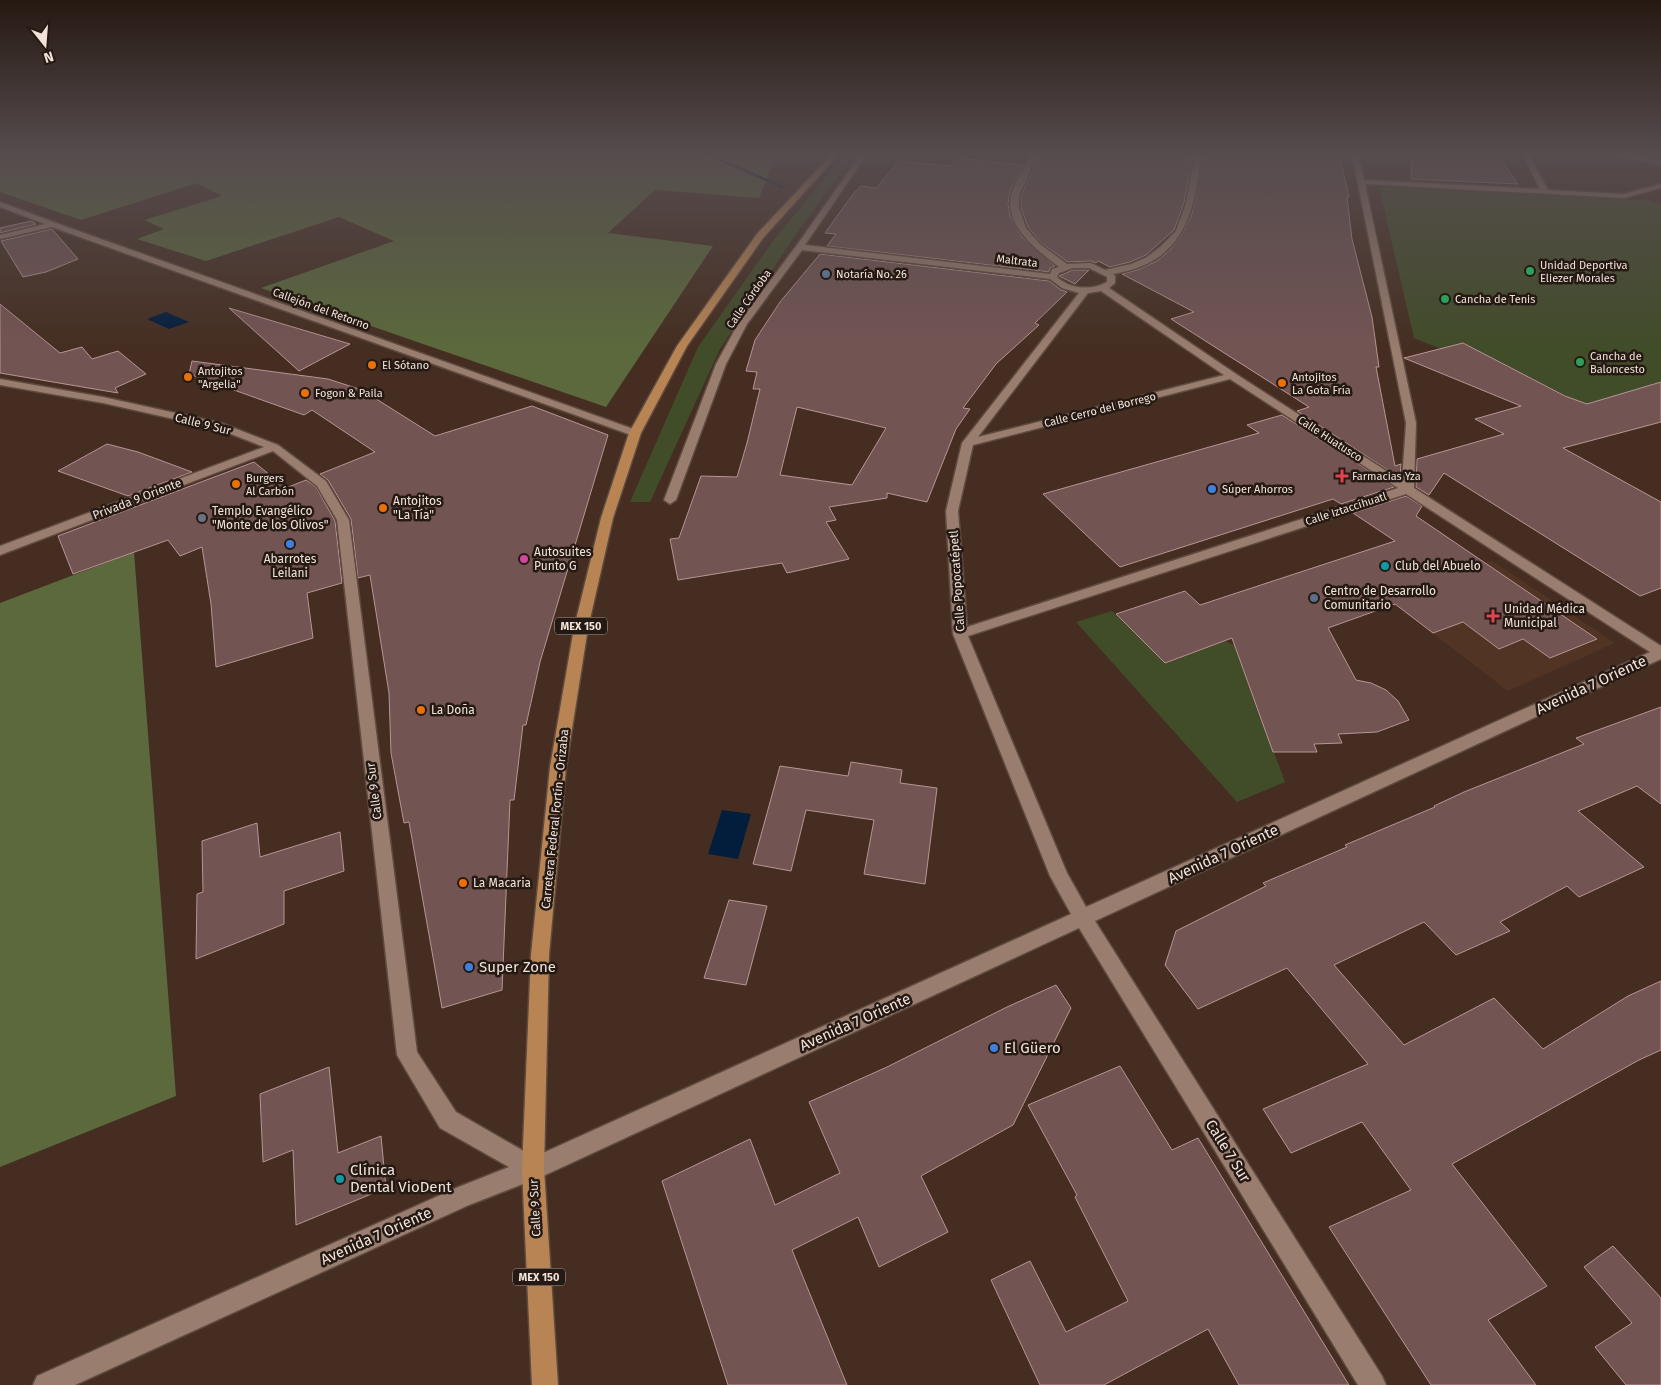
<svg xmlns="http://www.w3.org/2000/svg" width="1661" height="1385" font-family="'Fira Sans',sans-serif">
<rect width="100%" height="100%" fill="#452e21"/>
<!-- built -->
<path fill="#523424" d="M 1492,561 L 1615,643 L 1508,691 L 1387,598 Z"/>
<!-- green -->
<path fill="#414c29" d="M 843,157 L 852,157 L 792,240 L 720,349 L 650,502 L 630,502 L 698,347 L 775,238 Z
M 1379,187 L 1635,200 L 1647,199 L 1661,204 L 1661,382 L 1586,406 L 1463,343 L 1441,349 L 1414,338 Z
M 1112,611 L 1166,663 L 1225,641 L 1234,645 L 1285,782 L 1237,802 L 1076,622 Z"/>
<!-- forest -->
<path fill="#5b693c" d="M 0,154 L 777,154 L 759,198 L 655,190 L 608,233 L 713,246 L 606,407 L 261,288 L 394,241 L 339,217 L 206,261 L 137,239 L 164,229 L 144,220 L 222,196 L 197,183 L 81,220 L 0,192 Z
M 134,552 L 176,1096 L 0,1167 L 0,603 Z"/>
<!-- water -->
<path fill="#031e3d" d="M 166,312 L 189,322 L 169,329 L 147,319 Z
M 722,810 L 751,814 L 738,859 L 708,854 Z"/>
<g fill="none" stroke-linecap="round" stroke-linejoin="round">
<!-- stream -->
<path fill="#031e3d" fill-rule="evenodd" d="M 704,154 L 711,154 L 786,187 L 781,188 Z"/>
</g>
<!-- building -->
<path fill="#725453" stroke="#b79594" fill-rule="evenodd" d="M 1040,154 L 1193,154 L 1184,203 L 1174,230 L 1146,255 L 1130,262 L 1110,267 L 1098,261 L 1096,263 L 1091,261 L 1068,262 L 1041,243 L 1028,227 L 1021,208 L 1021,196 Z
M 1203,154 L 1339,154 L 1349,197 L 1347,197 L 1352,239 L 1372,317 L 1379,367 L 1376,367 L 1395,466 L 1401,464 L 1400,478 L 1297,411 L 1309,407 L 1171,319 L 1194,312 L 1122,274 L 1137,270 L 1157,261 L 1171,249 L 1182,234 L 1191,217 L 1196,197 Z
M 1412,154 L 1497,154 L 1518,184 L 1411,179 Z
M 956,158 L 1023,165 L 1010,191 L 1008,204 L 1010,216 L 1022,237 L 1055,266 L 1050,268 L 1049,272 L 827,246 L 836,234 L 825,233 L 853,194 L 861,186 L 876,188 L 899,161 L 951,166 Z
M 31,221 L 36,224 L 0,233 L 0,228 Z
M 52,229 L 78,259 L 46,272 L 23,277 L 1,241 Z
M 820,254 L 1049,281 L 1061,290 L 1067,292 L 1035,323 L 1039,325 L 996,364 L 963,408 L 970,409 L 956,429 L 927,502 L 887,493 L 887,498 L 829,507 L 836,520 L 826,522 L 849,559 L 787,573 L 782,563 L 678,580 L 670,539 L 679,538 L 701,476 L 737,477 L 747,443 L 760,389 L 753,389 L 757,372 L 746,371 L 755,340 L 780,302 ZM 797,407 L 886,428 L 852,485 L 780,475 Z
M 1073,270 L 1089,270 L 1075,284 L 1059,276 Z
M 0,304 L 60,353 L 82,347 L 92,359 L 118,351 L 146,374 L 115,388 L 118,393 L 0,373 Z
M 229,308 L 350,344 L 299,371 Z
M 1463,343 L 1565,396 L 1587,404 L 1661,382 L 1661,422 L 1563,448 L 1661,502 L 1661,588 L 1640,596 L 1444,473 L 1429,495 L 1416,487 L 1417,459 L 1504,434 L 1475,419 L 1521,406 L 1404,358 Z
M 192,361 L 328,379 L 362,390 L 435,436 L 532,406 L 608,435 L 540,662 L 526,725 L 523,725 L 514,800 L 510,800 L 502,990 L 442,1008 L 409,822 L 404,823 L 391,753 L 389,693 L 370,575 L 358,578 L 351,519 L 328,480 L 320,474 L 375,452 L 312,410 L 304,415 L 189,374 Z
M 1282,415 L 1394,487 L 1341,504 L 1333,499 L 1120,567 L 1043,494 L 1259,433 L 1247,425 Z
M 107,444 L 138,452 L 192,472 L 128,496 L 58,471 Z
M 254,462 L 286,488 L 306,480 L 316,487 L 335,521 L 342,583 L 307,593 L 313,638 L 216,667 L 211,604 L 202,547 L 180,556 L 168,540 L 73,574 L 58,536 Z
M 1406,496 L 1422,506 L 1416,516 L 1597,639 L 1550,658 L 1523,639 L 1499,649 L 1463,622 L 1433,633 L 1395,604 L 1328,628 L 1356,680 L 1371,683 L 1386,690 L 1398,701 L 1409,720 L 1377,732 L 1338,734 L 1342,743 L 1314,744 L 1317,752 L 1273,752 L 1232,638 L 1165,663 L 1116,614 L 1185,591 L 1200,605 L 1395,541 L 1353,513 Z
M 1661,707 L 1661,804 L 1637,786 L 1578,811 L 1644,867 L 1579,897 L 1567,886 L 1500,922 L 1510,931 L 1456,955 L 1424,922 L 1334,965 L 1404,1045 L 1494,998 L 1543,1049 L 1628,996 L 1661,981 L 1661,1050 L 1639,1060 L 1452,1164 L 1547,1286 L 1488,1320 L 1536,1385 L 1431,1385 L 1329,1227 L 1411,1190 L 1362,1122 L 1291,1153 L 1263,1109 L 1368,1064 L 1287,968 L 1198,1009 L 1165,965 L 1176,931 L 1266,886 L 1263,883 L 1347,847 L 1345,845 L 1435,807 L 1434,806 L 1464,792 L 1584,744 L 1576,738 Z
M 851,762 L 902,770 L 900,783 L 937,788 L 925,884 L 864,874 L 874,820 L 806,810 L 791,871 L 753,864 L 780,766 L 848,776 Z
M 257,823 L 260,857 L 340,832 L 344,871 L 284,891 L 284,924 L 196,959 L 197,894 L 203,892 L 202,841 Z
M 729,900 L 767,906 L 746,985 L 704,978 Z
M 1056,985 L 1071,1008 L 1013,1125 L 921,1176 L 948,1232 L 879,1267 L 858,1217 L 792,1250 L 847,1385 L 728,1385 L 662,1181 L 750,1139 L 775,1205 L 840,1173 L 809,1102 L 887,1067 L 1007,1007 Z
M 1120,1066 L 1172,1150 L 1198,1138 L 1349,1385 L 1239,1385 L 1208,1329 L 1104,1385 L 1040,1385 L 991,1280 L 1030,1261 L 1066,1332 L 1128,1301 L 1075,1197 L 1077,1195 L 1028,1105 Z
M 329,1067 L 338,1153 L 381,1136 L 386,1188 L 296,1225 L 293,1150 L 263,1162 L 260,1094 Z
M 1613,1246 L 1661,1298 L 1661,1385 L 1626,1385 L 1595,1347 L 1632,1323 L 1584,1267 Z"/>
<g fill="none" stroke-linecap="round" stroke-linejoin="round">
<!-- minor casing -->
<g stroke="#5f4a3f" stroke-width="3">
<path id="minor" d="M 861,154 L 867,154 L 805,245 L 1050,274 L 1052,269 L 1059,267 C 1037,250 1002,225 1012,192 C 1017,179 1025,166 1032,154 L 1038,154 L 1019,196 L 1019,208 L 1026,228 L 1040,244 L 1067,264 L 1091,263 L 1105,270 L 1131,264 L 1147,257 L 1161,246 L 1176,231 L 1186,203 L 1195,154 L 1201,154 C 1195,215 1183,263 1113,274 L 1115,276 L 1115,283 L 1109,288 L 1236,374 L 1402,481 L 1406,423 L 1352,154 L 1358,154 L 1364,180 L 1540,189 L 1522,154 L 1528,154 L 1548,190 L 1624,194 L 1661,184 L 1661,188 L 1624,198 L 1365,184 L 1416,423 L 1414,488 L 1661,646 L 1661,659 L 1095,921 L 1382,1376 L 1386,1385 L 1358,1385 L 1079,928 L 541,1177 L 469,1205 L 75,1385 L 33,1385 L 37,1376 L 456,1188 L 509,1167 L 440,1128 L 397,1055 L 337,520 L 317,486 L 273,451 L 0,555 L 0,546 L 264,447 L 218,429 L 103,403 L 0,385 L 0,379 L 103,397 L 221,423 L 278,445 L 326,481 L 349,520 L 417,1052 L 456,1112 L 534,1157 L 1071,914 L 1050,876 L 953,634 L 946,511 L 962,443 L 1079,293 L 1062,288 L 1050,279 L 802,250 L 747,324 L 726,364 L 676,500 L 670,504 L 664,500 L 716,364 L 738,324 L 797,245 ZM 1073,268 L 1089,268 L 1107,277 L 1107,282 C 1091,291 1070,289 1057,277 L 1059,273 ZM 1101,291 L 1224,375 L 978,437 L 1088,293 ZM 1230,379 L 1398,488 L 967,627 L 958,511 L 973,445 ZM 1406,494 L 1650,652 L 1086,907 L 1067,873 L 968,636 Z
M 1612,154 L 1624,154 L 1661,161 L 1661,165 L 1615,156 Z
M 0,202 L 56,223 L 639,431 L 641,433 L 635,436 L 631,435 L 52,227 L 0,239 L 0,235 L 45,224 L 0,207 Z"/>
</g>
<!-- major casing -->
<g stroke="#5f4a3f" stroke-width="3">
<path id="major" d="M 832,154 L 839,154 L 763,238 L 687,346 L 641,433 L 613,518 L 588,628 L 566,767 L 549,955 L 544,1169 L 558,1385 L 532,1385 L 522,1169 L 531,955 L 550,767 L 574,628 L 601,518 L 629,433 L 677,346 L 757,234 Z"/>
</g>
<!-- minor -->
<use href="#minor" fill="#997d6e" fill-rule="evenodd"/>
<!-- major -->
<use href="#major" fill="#b98454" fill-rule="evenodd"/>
</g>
<!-- sky -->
<linearGradient id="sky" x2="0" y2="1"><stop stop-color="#261912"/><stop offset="0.44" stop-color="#564c4e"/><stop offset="1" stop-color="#564c4e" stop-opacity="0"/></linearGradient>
<rect width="1661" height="348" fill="url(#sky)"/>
<!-- markers -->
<g fill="#2e9e5b" stroke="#241913" stroke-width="2">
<circle cx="1530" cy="271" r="5"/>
<circle cx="1445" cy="299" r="5"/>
<circle cx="1580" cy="362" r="5"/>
</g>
<g fill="#5c6f8a" stroke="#241913" stroke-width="2">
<circle cx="826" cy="274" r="5"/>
<circle cx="1314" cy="598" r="5"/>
</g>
<g fill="#e8710a" stroke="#241913" stroke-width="2">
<circle cx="372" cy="365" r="5"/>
<circle cx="188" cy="377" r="5"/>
<circle cx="1282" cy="383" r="5"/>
<circle cx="305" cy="393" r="5"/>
<circle cx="236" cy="484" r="5"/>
<circle cx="383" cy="508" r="5"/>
<circle cx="421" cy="710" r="5"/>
<circle cx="463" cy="883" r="5"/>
</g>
<g fill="#e0444e" stroke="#241913" stroke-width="2">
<path d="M1339.5 468.5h5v5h5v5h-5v5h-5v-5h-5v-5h5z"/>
<path d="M1490.5 608.5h5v5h5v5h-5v5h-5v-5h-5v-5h5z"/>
</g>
<g fill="#3f7fe0" stroke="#241913" stroke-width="2">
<circle cx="1212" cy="489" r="5"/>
<circle cx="290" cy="544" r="5"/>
<circle cx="469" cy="967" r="5"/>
<circle cx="994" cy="1048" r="5"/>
</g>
<circle fill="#6b7280" stroke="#241913" stroke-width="2" cx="202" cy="518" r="5"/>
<circle fill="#d1479c" stroke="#241913" stroke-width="2" cx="524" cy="559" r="5"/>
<g fill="#0f9aa8" stroke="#241913" stroke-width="2">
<circle cx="1385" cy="566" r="5"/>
<circle cx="340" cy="1179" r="5"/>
</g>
<g text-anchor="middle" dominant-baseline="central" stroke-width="5" stroke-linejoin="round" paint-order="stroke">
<!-- far-street labels -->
<g font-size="11" fill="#f2e2da" stroke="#241913">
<text transform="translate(1017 261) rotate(7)">Maltrata</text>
<text transform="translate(749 299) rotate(-55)">Calle Córdoba</text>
<text transform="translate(321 309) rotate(20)">Callejón del Retorno</text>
<text transform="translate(1100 410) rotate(-14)">Calle Cerro del Borrego</text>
<text transform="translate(1330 439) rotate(33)">Calle Huatusco</text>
<text transform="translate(1346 509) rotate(-18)">Calle Iztaccíhuatl</text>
</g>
<!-- far-poi labels -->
<g font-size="11" fill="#f2e2da" stroke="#241913" text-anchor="start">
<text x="1540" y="265">Unidad Deportiva<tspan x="1540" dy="13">Eliezer Morales</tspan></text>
<text x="836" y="274">Notaría No. 26</text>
<text x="1455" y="299">Cancha de Tenis</text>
<text x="1590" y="356">Cancha de<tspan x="1590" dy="13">Baloncesto</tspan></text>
<text x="382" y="365">El Sótano</text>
<text x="198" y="371">Antojitos<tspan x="198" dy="13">"Argelia"</tspan></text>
<text x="1292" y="377">Antojitos<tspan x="1292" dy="13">La Gota Fría</tspan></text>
<text x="315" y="393">Fogon &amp; Paila</text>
<text x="1352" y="476">Farmacias Yza</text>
<text x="246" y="478">Burgers<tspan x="246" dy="13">Al Carbón</tspan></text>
<text x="1222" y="489">Súper Ahorros</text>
</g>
<!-- shield labels -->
<g fill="#241913" stroke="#b4a69e" stroke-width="1">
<rect x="555" y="617.5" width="52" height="17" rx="4"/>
<rect x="513" y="1268.5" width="52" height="17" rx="4"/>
</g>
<g font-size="11" font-weight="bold" fill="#f2e2da">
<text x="581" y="626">MEX 150</text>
<text x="539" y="1277">MEX 150</text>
</g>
<!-- street labels -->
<g font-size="12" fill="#f2e2da" stroke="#241913">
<text transform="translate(203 424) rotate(14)">Calle 9 Sur</text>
<text transform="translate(137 499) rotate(-21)">Privada 9 Oriente</text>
<text transform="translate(957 581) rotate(-94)">Calle Popocatépetl</text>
<text transform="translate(374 791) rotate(-97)">Calle 9 Sur</text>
<text transform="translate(555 819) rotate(-84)">Carretera Federal Fortín - Orizaba</text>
<text transform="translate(535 1208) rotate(-93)">Calle 9 Sur</text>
</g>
<!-- poi labels -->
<g font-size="12" fill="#f2e2da" stroke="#241913" text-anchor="start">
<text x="393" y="501">Antojitos<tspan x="393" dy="14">"La Tía"</tspan></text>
<text x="212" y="511">Templo Evangélico<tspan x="212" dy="14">"Monte de los Olivos"</tspan></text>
<text x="534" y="552">Autosuites<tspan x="534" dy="14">Punto G</tspan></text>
<text x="290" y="559" text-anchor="middle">Abarrotes<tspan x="290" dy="14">Leilani</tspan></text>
<text x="1395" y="566">Club del Abuelo</text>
<text x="1324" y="591">Centro de Desarrollo<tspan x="1324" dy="14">Comunitario</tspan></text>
<text x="1504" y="609">Unidad Médica<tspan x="1504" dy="14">Municipal</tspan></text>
<text x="431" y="710">La Doña</text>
<text x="473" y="883">La Macaria</text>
</g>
<!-- near-street labels -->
<g font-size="15" fill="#f2e2da" stroke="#241913">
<text transform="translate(1591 685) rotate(-25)">Avenida 7 Oriente</text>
<text transform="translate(1223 854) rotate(-25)">Avenida 7 Oriente</text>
<text transform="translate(855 1022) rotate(-24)">Avenida 7 Oriente</text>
<text transform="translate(1228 1151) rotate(58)">Calle 7 Sur</text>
<text transform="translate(376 1236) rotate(-24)">Avenida 7 Oriente</text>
</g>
<!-- near-poi labels -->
<g font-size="15" fill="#f2e2da" stroke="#241913" text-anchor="start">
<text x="479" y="967">Super Zone</text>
<text x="1004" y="1048">El Güero</text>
<text x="350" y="1170">Clínica<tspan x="350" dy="17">Dental VioDent</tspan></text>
</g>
</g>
<!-- north arrow -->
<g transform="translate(45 45) rotate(163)" stroke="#241913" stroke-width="4" paint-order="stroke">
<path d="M0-4L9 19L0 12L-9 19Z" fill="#f2e2da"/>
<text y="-8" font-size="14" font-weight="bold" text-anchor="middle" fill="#f2e2da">N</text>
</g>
</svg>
